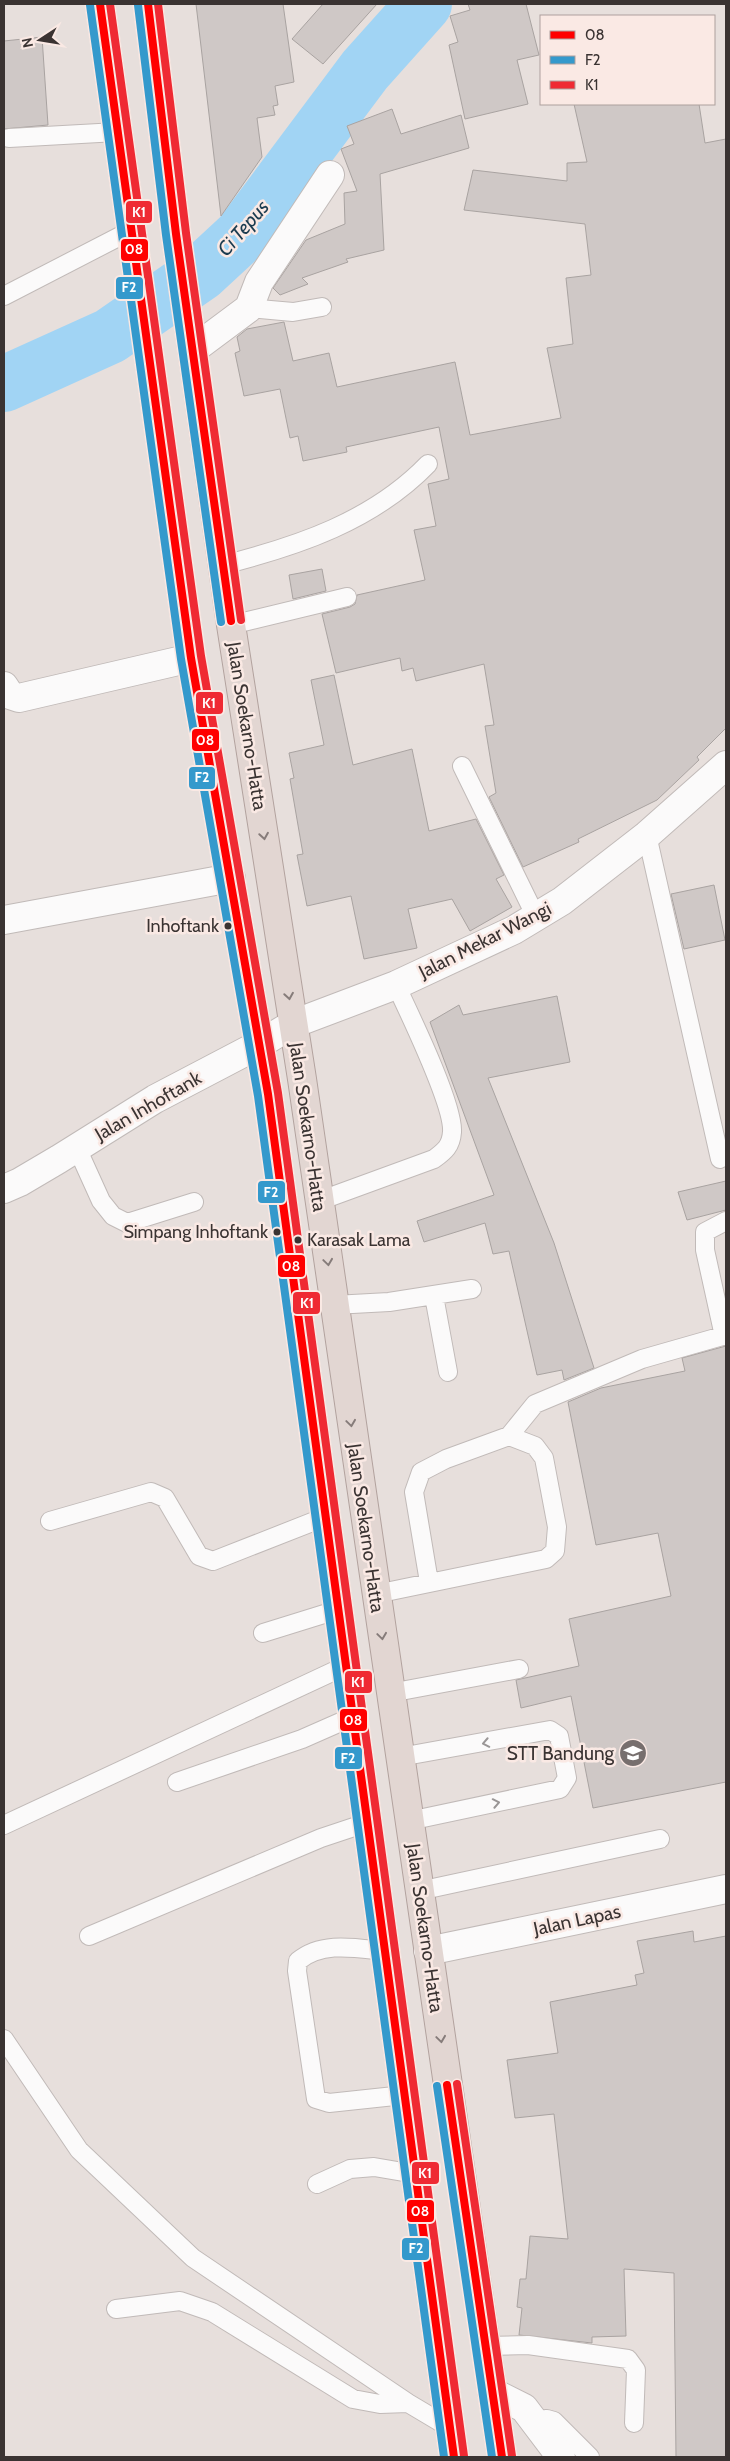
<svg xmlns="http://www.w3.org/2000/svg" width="730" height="2461" font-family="Cabin,sans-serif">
<rect width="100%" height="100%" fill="#e7dfdc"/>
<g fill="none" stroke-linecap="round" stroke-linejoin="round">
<!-- river -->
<path stroke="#a1d4f4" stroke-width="56" d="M 4,384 L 110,336 L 201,273 L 241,236 L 365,70 L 424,4"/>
</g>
<!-- building -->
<path fill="#cfc8c6" stroke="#a9a3a1" d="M 196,4 L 283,4 L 294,82 L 275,86 L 278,105 L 273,106 L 275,115 L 257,118 L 262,157 L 221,216 Z
M 323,4 L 377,4 L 323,64 L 292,39 Z
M 468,4 L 526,4 L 539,55 L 517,60 L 528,104 L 465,119 L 449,45 L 458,42 L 450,16 L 470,10 Z
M 42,37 L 48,125 L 4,129 L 4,41 Z
M 574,104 L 699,104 L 705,143 L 726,139 L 726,728 L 697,757 L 699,760 L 657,800 L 578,839 L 579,842 L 523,867 L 489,797 L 496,793 L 485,726 L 494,725 L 484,664 L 416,681 L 413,668 L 402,671 L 400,658 L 336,673 L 322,614 L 350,607 L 355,604 L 357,595 L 425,580 L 414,530 L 436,526 L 428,484 L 449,479 L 439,427 L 346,447 L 347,452 L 303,461 L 298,436 L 290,438 L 280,389 L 244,396 L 235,353 L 240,351 L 237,337 L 247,329 L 284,322 L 293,361 L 329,353 L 337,387 L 455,362 L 470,435 L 561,418 L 547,348 L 573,344 L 566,278 L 591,275 L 585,224 L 464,210 L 473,170 L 567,181 L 567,163 L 587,162 Z
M 392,109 L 401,134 L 461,115 L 469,148 L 380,174 L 384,250 L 346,259 L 348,262 L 302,278 L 308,284 L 280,295 L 273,288 L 306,240 L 345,224 L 344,193 L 357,191 L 341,149 L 354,144 L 347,126 Z
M 322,569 L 326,591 L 293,599 L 289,575 Z
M 334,675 L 353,765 L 412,749 L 429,831 L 476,819 L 504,875 L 496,879 L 512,907 L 470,931 L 452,899 L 408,909 L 417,948 L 364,959 L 351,896 L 307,906 L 297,855 L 303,854 L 290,779 L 294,778 L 289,753 L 324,745 L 311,680 Z
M 714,885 L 725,940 L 684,949 L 671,894 Z
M 557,996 L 570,1062 L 488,1078 L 554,1243 L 594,1368 L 564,1380 L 562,1370 L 537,1375 L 509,1251 L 493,1254 L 485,1223 L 424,1242 L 417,1221 L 494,1195 L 430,1022 L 459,1005 L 463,1015 Z
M 726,1181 L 726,1210 L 687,1220 L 678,1192 Z
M 726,1346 L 726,1782 L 593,1808 L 571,1696 L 521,1708 L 516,1680 L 579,1666 L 569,1619 L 671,1596 L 658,1533 L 596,1545 L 568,1402 L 601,1388 L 685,1371 L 682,1358 Z
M 693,1931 L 694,1942 L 726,1936 L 726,2457 L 676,2457 L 674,2273 L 624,2269 L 626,2336 L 592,2337 L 592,2343 L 519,2335 L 522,2308 L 517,2307 L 520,2279 L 526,2279 L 530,2236 L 568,2239 L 554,2114 L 515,2118 L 507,2060 L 558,2053 L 550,2002 L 637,1985 L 635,1975 L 644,1973 L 637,1941 Z"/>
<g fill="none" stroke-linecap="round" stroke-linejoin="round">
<!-- lane casing -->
<g stroke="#c1bab8" stroke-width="20">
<path id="lane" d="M 9,138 L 117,132
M 4,296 L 130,231
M 249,308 L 293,312 L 322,307
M 223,565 C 298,546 373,521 428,464
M 231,625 L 347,597
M 462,766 L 536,917
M 647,835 L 720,1159
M 77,1148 L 101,1201 L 113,1216 L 127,1223 L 194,1202
M 319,1201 L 434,1159 C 445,1151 451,1146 452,1132 C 454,1105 409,1013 396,985
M 434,1296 L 448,1372
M 334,1305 L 389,1302 L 472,1289
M 724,1336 L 705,1250 L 705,1232 L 726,1221
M 50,1521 L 151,1492 L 165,1498 L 199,1556 L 213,1561 L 325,1517
M 429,1582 L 414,1492 L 421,1472 L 446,1459 L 509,1436 L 535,1404 L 642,1359 L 726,1335
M 376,1594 L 546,1559 L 555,1551 L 557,1527 L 544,1458 L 535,1446 L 509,1436
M 263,1633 L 337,1610
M 390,1693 L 519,1669
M 400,1757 L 550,1730 L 559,1736 L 567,1778 L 560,1789 L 409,1821
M 177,1782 L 302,1739 L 352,1717
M 4,1825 L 345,1666
M 419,1891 L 660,1839
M 89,1936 L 321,1838 L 366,1823
M 384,1951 C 355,1948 322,1941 298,1961 L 297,1971 L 316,2099 L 329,2103 L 404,2095
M 4,2039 L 79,2150 L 193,2258 L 408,2403 L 450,2428
M 317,2184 L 350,2169 L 374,2167 L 415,2174
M 116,2309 L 180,2301 L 212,2312 L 353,2399 L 380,2404 L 408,2403
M 485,2346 L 528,2345 L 628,2359 L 636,2370 L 634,2423
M 534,2421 L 547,2419 L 554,2421 L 590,2457"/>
</g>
<!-- street casing -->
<g stroke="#c1bab8" stroke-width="30">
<path id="street" d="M 194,349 L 249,308 L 259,282 L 330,175
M 4,686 L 10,695 L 19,698 L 191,658
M 4,920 L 231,878
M 428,1951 L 726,1889
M 492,2392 L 524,2408 L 561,2457"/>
</g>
<!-- secondary casing -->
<g stroke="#c1bab8" stroke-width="30">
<path id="secondary" d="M 4,1189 L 20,1182 L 59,1159 L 155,1099 L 260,1044 L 293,1024 L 396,985 L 514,930 L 562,901 L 647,835 L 726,765"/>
</g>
<!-- highway casing -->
<g stroke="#b2a29e" stroke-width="30">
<path id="highway" d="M 100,4 L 191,658 L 268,1094 L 454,2457
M 148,4 L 176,234 L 231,625 L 302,1079 L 502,2457"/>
</g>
<!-- lane -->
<use href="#lane" stroke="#fbfafa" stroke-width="18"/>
<!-- street -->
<use href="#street" stroke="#fbfafa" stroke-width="28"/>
<!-- secondary -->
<use href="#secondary" stroke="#fbfafa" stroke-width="28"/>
<!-- highway -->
<use href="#highway" stroke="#e2d6d2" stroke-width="28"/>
<!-- bus-1 casing -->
<g stroke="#fae9e4" stroke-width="11">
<path id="bus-1" d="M 100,4 L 191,658 L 268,1094 L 454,2457
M 148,4 L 176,234 L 231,621
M 447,2085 L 502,2457"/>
</g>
<!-- bus-2 casing -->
<g stroke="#fae9e4" stroke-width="11">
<path id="bus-2" d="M 90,5 L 181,659 L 258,1096 L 444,2457
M 138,5 L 166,235 L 221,622
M 437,2086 L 492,2457"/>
</g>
<!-- bus-3 casing -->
<g stroke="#fae9e4" stroke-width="11">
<path id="bus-3" d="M 110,4 L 201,656 L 278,1093 L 464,2456
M 158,4 L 186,233 L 241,620
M 457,2084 L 512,2456"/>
</g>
<!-- bus-1 -->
<use href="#bus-1" stroke="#f00" stroke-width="8"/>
<!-- bus-2 -->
<use href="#bus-2" stroke="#3499cc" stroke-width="8"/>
<!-- bus-3 -->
<use href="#bus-3" stroke="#ef2a33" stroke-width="8"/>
</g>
<!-- one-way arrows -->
<defs><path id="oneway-chevron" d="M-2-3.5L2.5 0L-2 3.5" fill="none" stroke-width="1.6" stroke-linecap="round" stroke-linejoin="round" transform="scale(1.25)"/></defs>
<g stroke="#867c7a">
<use href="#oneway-chevron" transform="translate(264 836) rotate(81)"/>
<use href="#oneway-chevron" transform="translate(289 996) rotate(81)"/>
<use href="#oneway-chevron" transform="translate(328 1262) rotate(82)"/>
<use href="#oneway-chevron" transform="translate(351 1423) rotate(82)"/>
<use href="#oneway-chevron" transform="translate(382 1636) rotate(82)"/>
<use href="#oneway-chevron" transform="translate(441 2039) rotate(82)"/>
</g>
<g stroke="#9a9696">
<use href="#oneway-chevron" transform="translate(486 1743) rotate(169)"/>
<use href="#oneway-chevron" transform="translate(496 1803) rotate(-11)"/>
</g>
<!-- icons -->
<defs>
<g id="university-disc" transform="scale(1.4375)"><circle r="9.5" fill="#776f6e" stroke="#fae9e4"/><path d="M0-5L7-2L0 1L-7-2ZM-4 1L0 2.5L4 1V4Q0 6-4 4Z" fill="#fff"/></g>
</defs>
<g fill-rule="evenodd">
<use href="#university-disc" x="633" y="1753"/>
</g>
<!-- markers -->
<g fill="#3a3332" stroke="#fae9e4" stroke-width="2">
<circle cx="228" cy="926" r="4.5"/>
<circle cx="277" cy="1232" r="4.5"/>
<circle cx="298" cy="1240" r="4.5"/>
</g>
<g text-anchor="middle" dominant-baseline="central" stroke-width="5" stroke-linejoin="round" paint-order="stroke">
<!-- bus labels -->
<g font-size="18" fill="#3a3332" stroke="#fae9e4" text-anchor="end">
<text x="219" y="926">Inhoftank</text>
<text x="268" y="1232">Simpang Inhoftank</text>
<text x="307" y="1240" text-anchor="start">Karasak Lama</text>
</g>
<!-- street labels -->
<g font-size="19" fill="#3a3332" stroke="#fae9e4">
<text transform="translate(247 726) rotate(81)">Jalan Soekarno-Hatta</text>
<text transform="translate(485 940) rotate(-27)">Jalan Mekar Wangi</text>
<text transform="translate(148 1106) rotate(-30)">Jalan Inhoftank</text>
<text transform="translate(308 1127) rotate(82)">Jalan Soekarno-Hatta</text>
<text transform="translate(366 1528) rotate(82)">Jalan Soekarno-Hatta</text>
<text transform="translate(577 1920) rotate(-12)">Jalan Lapas</text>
<text transform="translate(425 1928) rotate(82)">Jalan Soekarno-Hatta</text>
</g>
<!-- poi labels -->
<g font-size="19" fill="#3a3332" stroke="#fae9e4" text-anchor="end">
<text x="614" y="1753">STT Bandung</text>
</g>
<!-- water labels -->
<g font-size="20" font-style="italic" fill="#1b3c50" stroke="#fae9e4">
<text transform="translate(243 228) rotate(-49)">Ci Tepus</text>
</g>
</g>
<g stroke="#fae9e4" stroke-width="2">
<rect x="125" y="200" width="28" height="24" rx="5" fill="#ef2a33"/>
<rect x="120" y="238" width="29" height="24" rx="5" fill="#f00"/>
<rect x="115" y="276" width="29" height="24" rx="5" fill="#3499cc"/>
<rect x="195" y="691" width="29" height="24" rx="5" fill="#ef2a33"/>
<rect x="191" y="728" width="29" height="24" rx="5" fill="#f00"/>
<rect x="188" y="766" width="28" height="24" rx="5" fill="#3499cc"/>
<rect x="257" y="1180" width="29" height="24" rx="5" fill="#3499cc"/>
<rect x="277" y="1254" width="29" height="24" rx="5" fill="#f00"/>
<rect x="292" y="1291" width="29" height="24" rx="5" fill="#ef2a33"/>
<rect x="344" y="1670" width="29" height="24" rx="5" fill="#ef2a33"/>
<rect x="339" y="1708" width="29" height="24" rx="5" fill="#f00"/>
<rect x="334" y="1746" width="29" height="24" rx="5" fill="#3499cc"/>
<rect x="411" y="2161" width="29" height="24" rx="5" fill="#ef2a33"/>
<rect x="406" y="2199" width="29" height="24" rx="5" fill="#f00"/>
<rect x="401" y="2237" width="29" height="24" rx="5" fill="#3499cc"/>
</g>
<g font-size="14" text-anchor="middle" font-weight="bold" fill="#fff">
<text x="139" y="217">K1</text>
<text x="134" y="254">08</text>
<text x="129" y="292">F2</text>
<text x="209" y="708">K1</text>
<text x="205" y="745">08</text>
<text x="202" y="782">F2</text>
<text x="271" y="1197">F2</text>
<text x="291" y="1271">08</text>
<text x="307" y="1308">K1</text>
<text x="358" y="1687">K1</text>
<text x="353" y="1725">08</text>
<text x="348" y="1763">F2</text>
<text x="425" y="2178">K1</text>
<text x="420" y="2216">08</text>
<text x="416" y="2253">F2</text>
</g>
<!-- border -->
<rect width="730" height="2461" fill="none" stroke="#3a3332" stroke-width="10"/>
<!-- legend -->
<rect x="540" y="15" width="175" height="90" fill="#fae9e4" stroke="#ada09d"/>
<rect x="550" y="31" width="25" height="8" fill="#ff0000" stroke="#ada09d"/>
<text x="585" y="40" font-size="15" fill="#3a3332">08</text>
<rect x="550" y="56" width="25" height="8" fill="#3499cc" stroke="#ada09d"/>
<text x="585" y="65" font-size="15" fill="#3a3332">F2</text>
<rect x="550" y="81" width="25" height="8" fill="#ef2a33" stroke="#ada09d"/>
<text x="585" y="90" font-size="15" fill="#3a3332">K1</text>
<!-- north arrow -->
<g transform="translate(40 40) rotate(258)" stroke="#fae9e4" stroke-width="4" paint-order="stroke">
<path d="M0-4L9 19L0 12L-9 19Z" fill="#3a3332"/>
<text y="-8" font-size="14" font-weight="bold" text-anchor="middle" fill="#3a3332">N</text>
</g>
</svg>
